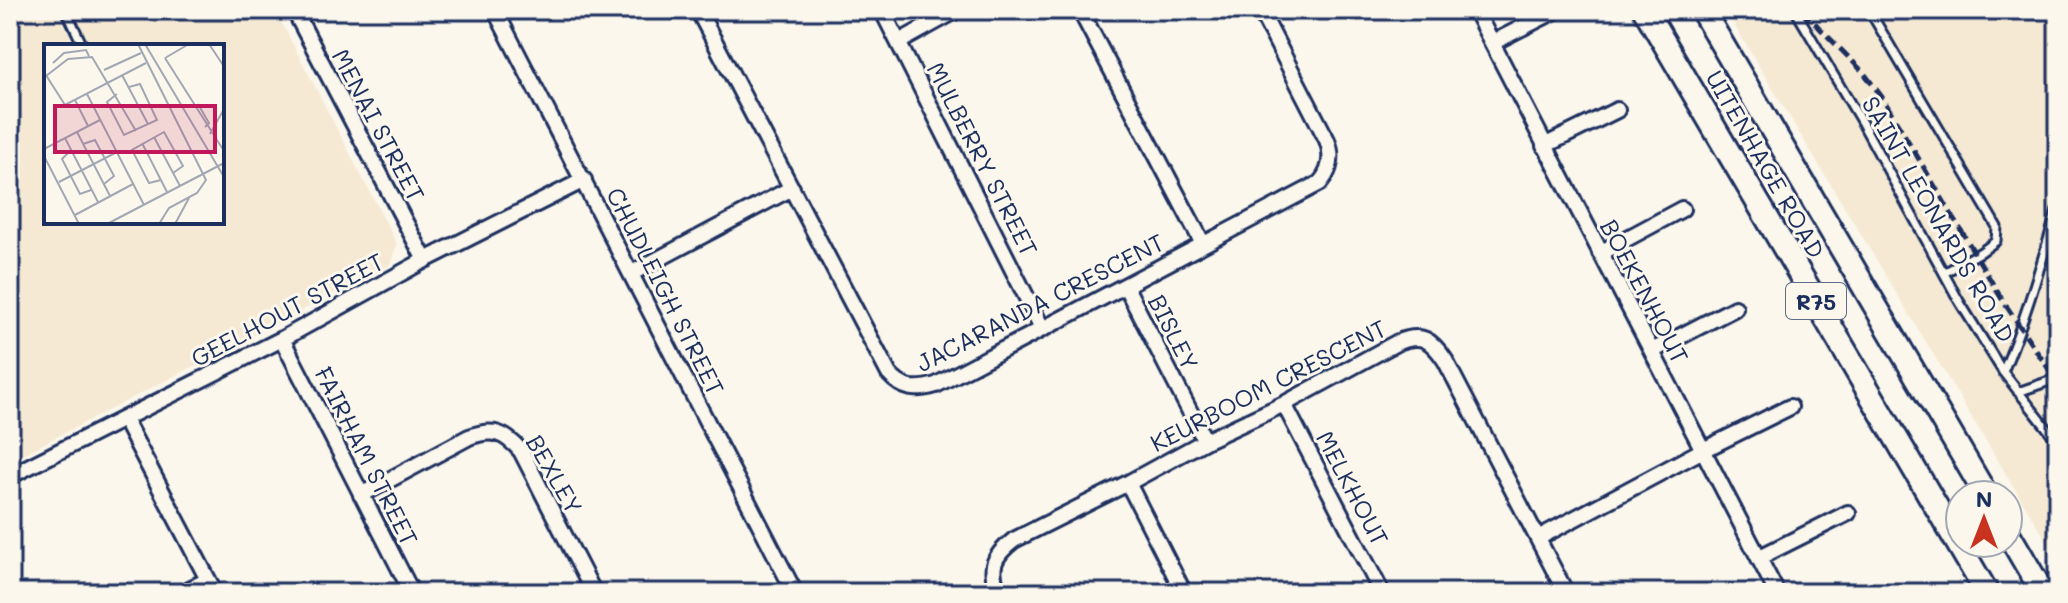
<svg xmlns="http://www.w3.org/2000/svg" width="2068" height="603" font-family="Mali,sans-serif">
<rect width="100%" height="100%" fill="#fbf7ec"/>
<filter id="ink" filterUnits="userSpaceOnUse"><feTurbulence type="fractalNoise" baseFrequency=".0125" numOctaves="2"/><feDisplacementMap in="SourceGraphic" scale="16" xChannelSelector="R" yChannelSelector="G"/><feConvolveMatrix kernelMatrix="1 2 1 2 8 2 1 2 1" color-interpolation-filters="sRGB"/></filter>
<g filter="url(#ink)">
<!-- built -->
<path fill="#f5e9d3" fill-rule="evenodd" d="M 10,10 L 275,10 L 397,244 L 390,265 L 10,461 ZM 46,46 L 222,46 L 222,222 L 46,222 Z
M 1725,10 L 2058,10 L 2058,560 Z"/>
<g fill="none" stroke-linecap="round" stroke-linejoin="round">
<!-- service casing -->
<g stroke="#1b2f5e" stroke-width="13">
<path id="service" d="M 66,10 L 83,46
M 1795,10 L 1862,123 L 1959,301 L 2003,372 L 2058,442
M 1869,10 L 1997,227 L 1996,241 L 1981,252 L 1944,273
M 2003,372 C 2026,318 2041,263 2058,207
M 2018,392 L 2058,378"/>
</g>
<!-- minor casing -->
<g stroke="#1b2f5e" stroke-width="20">
<path id="minor" d="M 294,10 L 425,260
M 495,10 L 795,593
M 698,10 L 889,374 C 903,390 916,391 936,385 L 1320,183 C 1331,170 1333,155 1327,140 L 1260,10
M 882,10 L 1042,328
M 1080,10 L 1203,244
M 1475,10 L 1777,593
M 899,42 L 957,10
M 1492,43 L 1553,12
M 1544,146 L 1617,110
M 1600,253 L 1682,209
M 632,273 L 792,188
M 1126,287 L 1205,441
M 282,339 L 412,593
M 1652,351 L 1735,308
M 1284,404 L 1382,593
M 124,419 L 215,593
M 10,476 L 282,339 L 425,260 L 584,180
M 1128,483 L 1184,593
M 361,495 L 469,437 C 493,428 504,432 521,451 L 594,593
M 1538,538 L 1703,450 L 1790,407
M 1760,557 L 1848,513
M 181,593 L 208,580
M 999,593 C 988,568 993,556 1014,540 L 1128,483 L 1205,441 L 1284,404 L 1398,342 C 1422,333 1431,339 1445,360 L 1566,593"/>
</g>
<!-- primary casing -->
<g stroke="#1b2f5e" stroke-width="28">
<path id="primary" d="M 1645,10 L 1987,593
M 1702,10 L 1986,495
M 2008,533 L 2043,593"/>
</g>
<!-- service -->
<use href="#service" stroke="#fbf7ec" stroke-width="7"/>
<!-- minor -->
<use href="#minor" stroke="#fbf7ec" stroke-width="14"/>
<!-- primary -->
<use href="#primary" stroke="#fbf7ec" stroke-width="22"/>
<!-- rail -->
<path stroke="#1b2f5e" stroke-width="5" stroke-dasharray="12 6" stroke-linecap="butt" d="M 1802,10 L 1864,73 L 1882,97 L 2003,301 L 2058,383"/>
</g>
</g>
<g text-anchor="middle" dominant-baseline="central" stroke-width="6" stroke-linejoin="round" paint-order="stroke">
<!-- shield labels -->
<rect fill="#fbf7ec" stroke="#5e6b89" stroke-width="2" x="1786" y="283" width="60" height="36" rx="6"/>
<g font-size="22" font-weight="bold" fill="#1b2f5e">
<text x="1816" y="301">R75</text>
</g>
<!-- street labels -->
<g font-size="24" fill="#1b2f5e" stroke="#fbf7ec">
<text transform="translate(379 125) rotate(62)">MENAI STREET</text>
<text transform="translate(983 159) rotate(63)">MULBERRY STREET</text>
<text transform="translate(1766 164) rotate(60)">UITENHAGE ROAD</text>
<text transform="translate(1939 219) rotate(60)">SAINT LEONARDS ROAD</text>
<text transform="translate(666 291) rotate(63)">CHUDLEIGH STREET</text>
<text transform="translate(1645 291) rotate(62)">BOEKENHOUT</text>
<text transform="translate(1040 302) rotate(-27)">JACARANDA CRESCENT</text>
<text transform="translate(287 309) rotate(-28)">GEELHOUT STREET</text>
<text transform="translate(1174 332) rotate(63)">BISLEY</text>
<text transform="translate(1268 385) rotate(-27)">KEURBOOM CRESCENT</text>
<text transform="translate(367 456) rotate(63)">FAIRHAM STREET</text>
<text transform="translate(555 474) rotate(60)">BEXLEY</text>
<text transform="translate(1353 488) rotate(62)">MELKHOUT</text>
</g>
</g>
<!-- overview -->
<g transform="translate(44 44)">
<rect width="180" height="180" fill="#fbf7ec"/>
<path fill="none" stroke="#a1a7b3" stroke-width="2" d="M 94,0 L 162,136 L 153,149 L 125,164 L 115,180M 101,0 L 180,133M 165,0 L 179,21M 121,14 L 180,107M 121,14 L 145,0M 9,19 L 20,9 L 42,6 L 45,12M 60,26 L 97,9M 0,28 L 21,61 L 102,19M 78,31 L 104,80M 2,32 L 24,15 L 48,13 L 92,87M 43,50 L 100,161M 73,50 L 63,58 L 80,91 L 113,76 L 96,40 L 85,43M 31,56 L 44,82M 154,60 L 165,79 L 161,83M 33,88 L 66,152M 166,90 L 180,65M 110,93 L 136,142M 21,94 L 54,158M 98,99 L 123,148M 39,100 L 51,96 L 70,132 L 60,140M 0,105 L 56,76M 27,106 L 18,115 L 36,150 L 47,146M 0,112 L 35,180M 117,136 L 105,139 L 88,106 L 120,88 L 139,122 L 129,129M 15,138 L 73,108M 31,171 L 89,140M 63,180 L 180,119M 131,180 L 145,154"/>
<path fill="#c2185b" fill-opacity="0.15" stroke="#c2185b" stroke-width="4" d="M 11,62 L 171,62 L 171,108 L 11,108 Z"/>
<rect width="180" height="180" fill="none" stroke="#1b2f5e" stroke-width="4"/>
</g>
<!-- margin -->
<rect width="2068" height="603" fill="none" stroke="#fbf7ec" stroke-width="40"/>
<rect x="20" y="20" width="2028" height="563" fill="none" stroke="#1b2f5e" stroke-width="3" filter="url(#ink)"/>
<!-- north arrow -->
<g transform="translate(1984 519)"><circle r="38" fill="#fbf7ec" stroke="#a1a7b3" stroke-width="2"/>
<path d="M0-6L14 30L0 20L-14 30Z" fill="#c8321e"/>
<text y="-12" font-size="22" font-weight="bold" text-anchor="middle" fill="#1b2f5e">N</text>
</g>
</svg>
